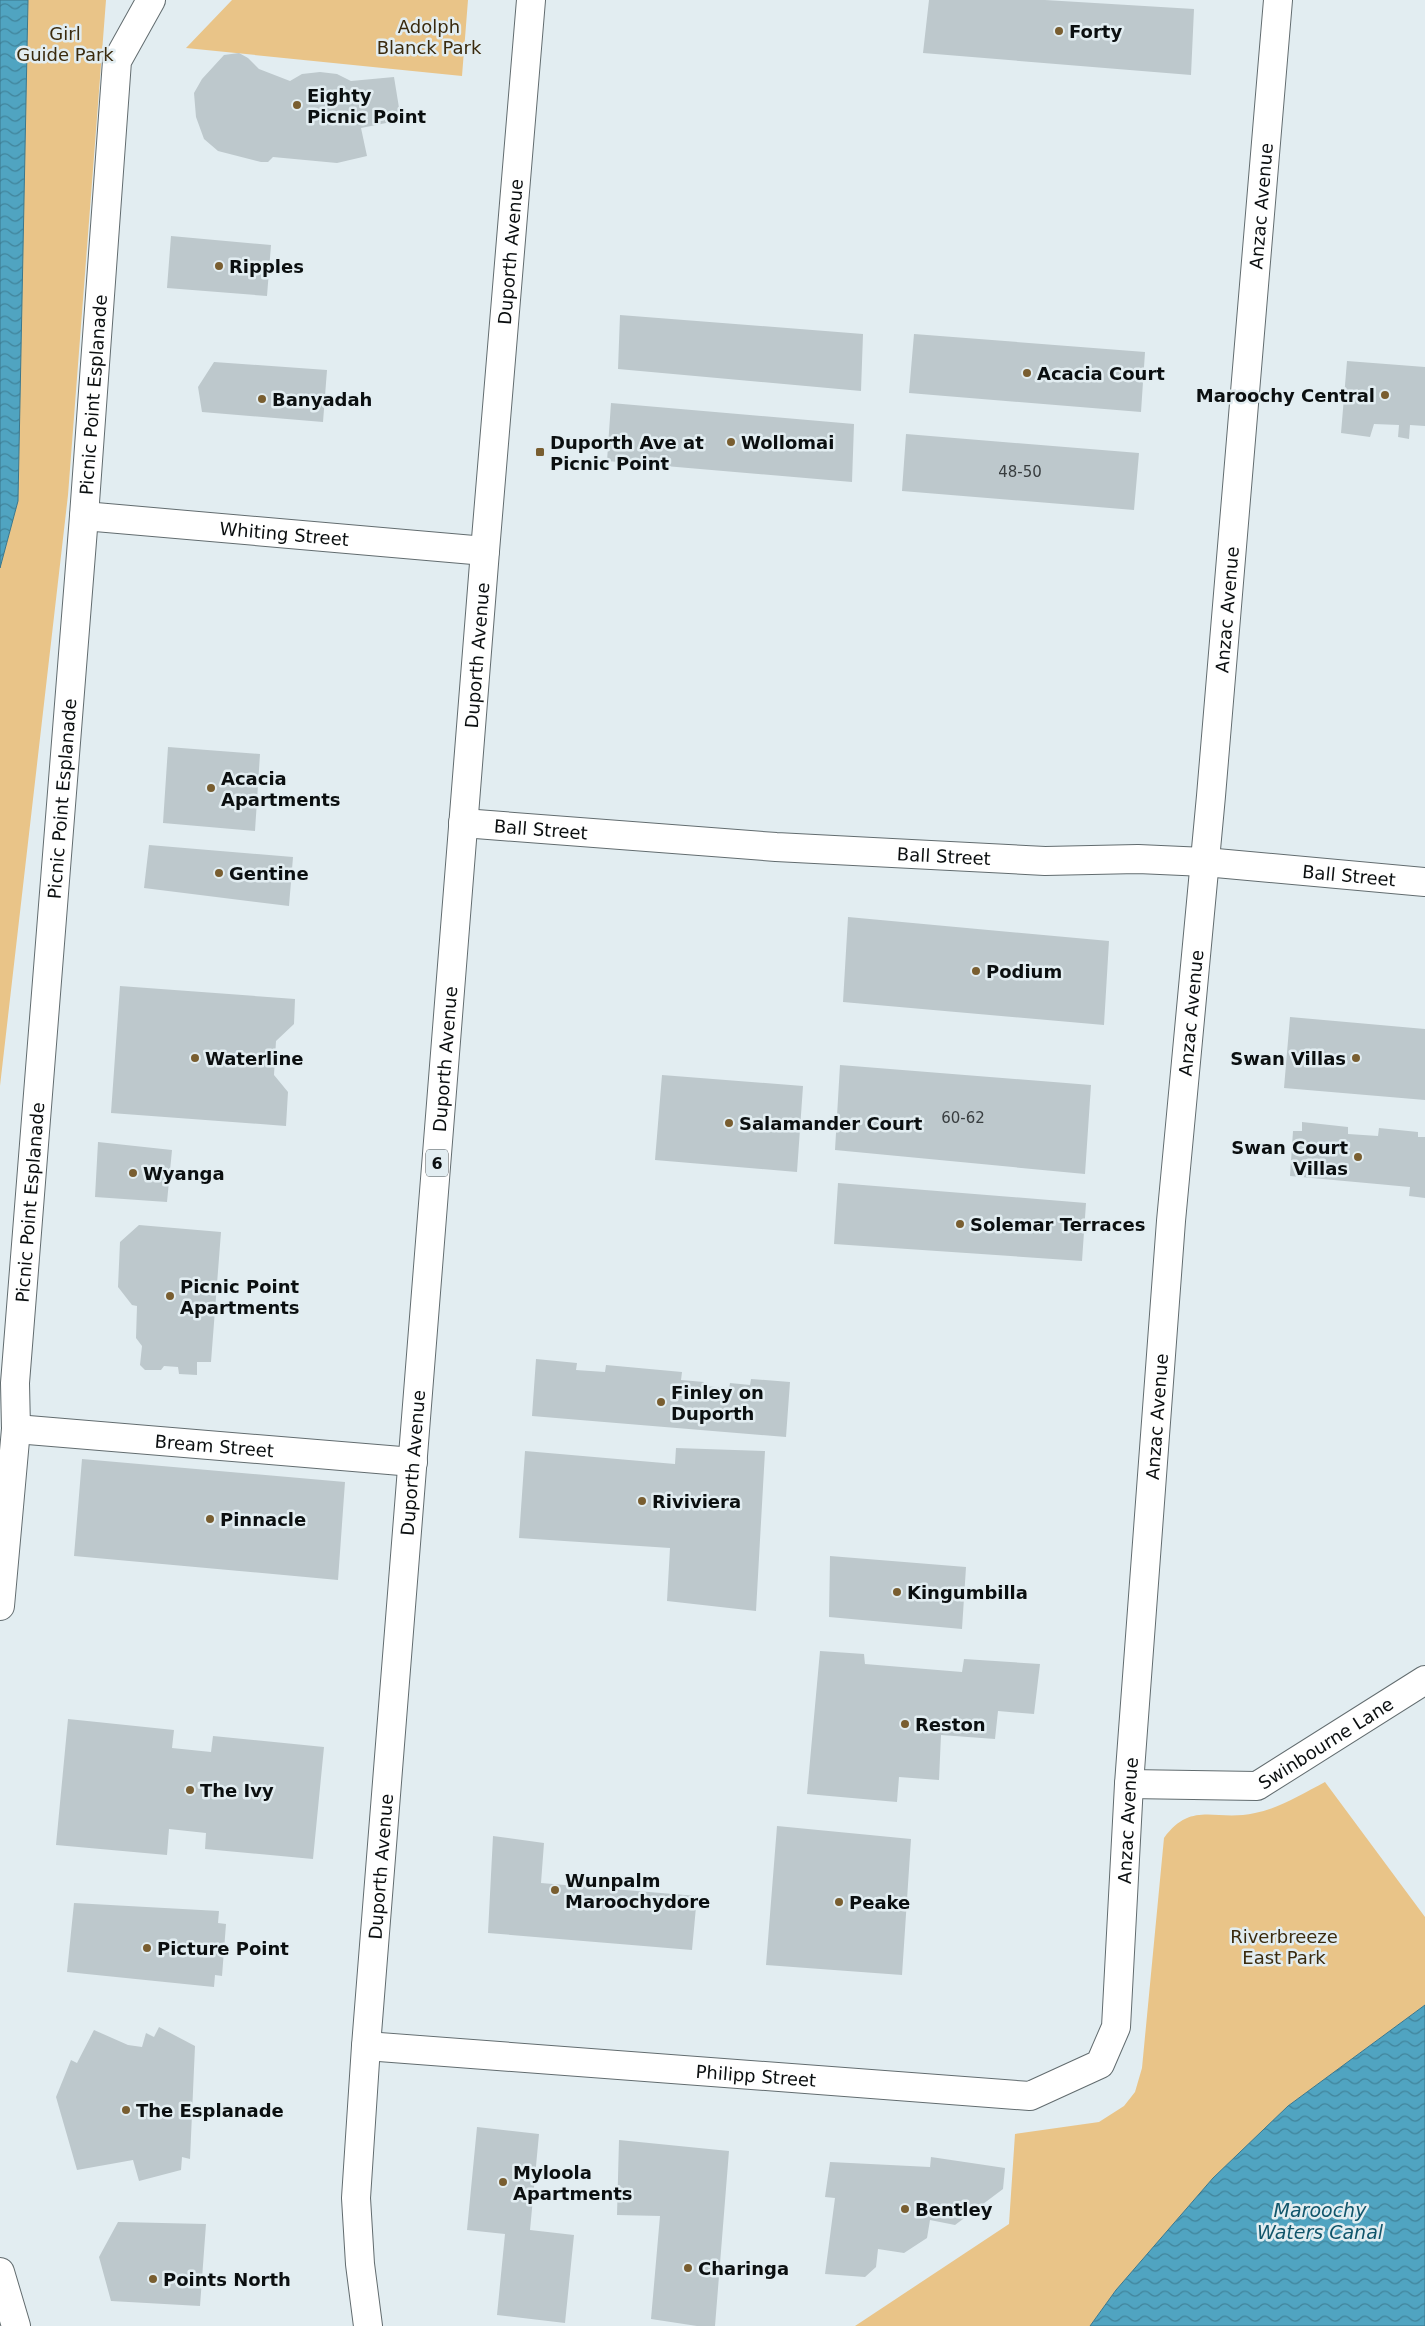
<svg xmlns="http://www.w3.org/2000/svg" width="1425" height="2326" font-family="'DejaVu Sans',sans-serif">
<defs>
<pattern id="water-waves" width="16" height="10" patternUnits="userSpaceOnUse" patternTransform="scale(1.25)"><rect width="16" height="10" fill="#50a4c1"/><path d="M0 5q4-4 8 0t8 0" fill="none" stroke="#41849b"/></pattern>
</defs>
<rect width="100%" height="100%" fill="#e2edf1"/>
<!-- park -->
<path fill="#e9c488" d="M 28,0 L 106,0 L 68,495 L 0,1086 L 0,568 L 18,501 Z
M 232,0 L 468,0 L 462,76 L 186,48 Z
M 1325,1782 L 1425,1917 L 1425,2005 L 1288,2106 L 1213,2178 L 1116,2290 L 1090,2326 L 855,2326 L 1009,2224 L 1015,2134 L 1099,2122 L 1124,2106 L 1135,2092 L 1142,2068 L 1164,1838 C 1192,1800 1215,1822 1255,1813 C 1280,1808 1302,1794 1325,1782 Z"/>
<!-- water -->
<path fill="url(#water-waves)" stroke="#3b778c" d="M 0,0 L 28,0 L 18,501 L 0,568 Z
M 1425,2005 L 1425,2326 L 1090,2326 L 1116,2290 L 1213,2178 L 1288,2106 Z"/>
<!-- building -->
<path fill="#bdc8cc" d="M 929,0 L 1045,0 L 1194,9 L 1191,75 L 923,53 Z
M 239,53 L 248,58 L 259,69 L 290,81 L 302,74 L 320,72 L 337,74 L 351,81 L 394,77 L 401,120 L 361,128 L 367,156 L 337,163 L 273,157 L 268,162 L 261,162 L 218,151 L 204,139 L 196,117 L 194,93 L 202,79 L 224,55 Z
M 171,236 L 271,245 L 267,296 L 167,288 Z
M 620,315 L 863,334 L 861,391 L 618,369 Z
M 914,334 L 1145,352 L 1141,412 L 909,393 Z
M 1347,361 L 1425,367 L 1425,426 L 1410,425 L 1409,439 L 1398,437 L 1399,425 L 1374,424 L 1370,437 L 1341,433 Z
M 214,362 L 327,370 L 323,422 L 202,412 L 198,387 Z
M 611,403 L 854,424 L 852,482 L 607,461 Z
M 906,434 L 1139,453 L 1134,510 L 902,491 Z
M 168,747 L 260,754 L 255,831 L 163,823 Z
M 149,845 L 293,857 L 289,906 L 144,888 Z
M 848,917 L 1109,941 L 1104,1025 L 843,1002 Z
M 120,986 L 295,999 L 294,1024 L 276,1041 L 274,1075 L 288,1092 L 286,1126 L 111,1113 Z
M 1290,1017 L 1425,1029 L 1425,1100 L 1284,1088 Z
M 840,1065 L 1091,1085 L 1085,1174 L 835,1150 Z
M 662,1075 L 803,1086 L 797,1172 L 655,1160 Z
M 1302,1122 L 1348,1127 L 1348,1134 L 1378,1136 L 1379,1128 L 1418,1132 L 1418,1137 L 1425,1137 L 1425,1198 L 1409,1196 L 1410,1187 L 1290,1176 L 1293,1131 L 1302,1131 Z
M 98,1142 L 172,1150 L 167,1202 L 95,1197 Z
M 838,1183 L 1086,1203 L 1082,1261 L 834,1244 Z
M 139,1225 L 221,1232 L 211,1362 L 197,1362 L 197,1375 L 179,1374 L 178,1367 L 164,1366 L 161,1370 L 145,1370 L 140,1365 L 142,1346 L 136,1338 L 137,1306 L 132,1305 L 118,1287 L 120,1242 Z
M 536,1359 L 577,1363 L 576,1370 L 605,1372 L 606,1365 L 682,1372 L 681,1380 L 704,1382 L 703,1386 L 729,1388 L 730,1383 L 750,1385 L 751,1379 L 790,1382 L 786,1437 L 532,1416 Z
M 676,1448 L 765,1451 L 756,1611 L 667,1601 L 670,1548 L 519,1538 L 525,1451 L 675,1464 Z
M 82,1459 L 345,1482 L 338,1580 L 74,1556 Z
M 830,1556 L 966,1567 L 962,1629 L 829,1617 Z
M 820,1651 L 864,1654 L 865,1664 L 962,1672 L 964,1659 L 1040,1664 L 1034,1714 L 998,1711 L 995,1739 L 941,1735 L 939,1780 L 899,1777 L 897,1802 L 807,1794 Z
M 68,1719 L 174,1730 L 172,1748 L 211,1752 L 213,1736 L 324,1747 L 313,1859 L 205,1849 L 206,1833 L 169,1829 L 167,1855 L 56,1845 Z
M 777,1826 L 911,1839 L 902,1975 L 766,1965 Z
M 493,1836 L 544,1843 L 541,1883 L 697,1896 L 692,1950 L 488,1933 Z
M 74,1903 L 219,1911 L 218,1923 L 226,1924 L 222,1976 L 215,1975 L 214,1987 L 67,1972 Z
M 159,2027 L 195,2046 L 190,2159 L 182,2157 L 181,2170 L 139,2181 L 133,2160 L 77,2170 L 56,2097 L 71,2060 L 77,2063 L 94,2030 L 128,2045 L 142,2047 L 146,2033 L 154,2037 Z
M 477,2127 L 539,2134 L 530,2230 L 574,2235 L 565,2323 L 497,2315 L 505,2234 L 467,2230 Z
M 619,2140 L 729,2151 L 715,2326 L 697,2326 L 651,2319 L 660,2216 L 617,2215 Z
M 931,2157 L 1005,2168 L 1003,2189 L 955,2225 L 930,2220 L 927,2238 L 904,2253 L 878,2249 L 876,2267 L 865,2277 L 825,2274 L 835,2198 L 825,2197 L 830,2162 L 930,2167 Z
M 118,2222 L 206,2224 L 200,2306 L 111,2301 L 99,2257 Z"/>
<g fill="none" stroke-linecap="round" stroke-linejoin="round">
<!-- street casing -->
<g stroke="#626c6f" stroke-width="30">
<g id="street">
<path id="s1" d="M 84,516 L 485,551"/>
<path id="s2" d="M 16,1429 L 413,1462"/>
<path id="s3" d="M 0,1606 L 16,1429 L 15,1383 L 84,516 L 117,61 L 151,0"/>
<path id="s4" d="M 1129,1784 L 1257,1786 L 1425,1680"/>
<path id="s5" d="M 366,2046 L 1030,2096 L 1100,2064 L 1116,2027 L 1129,1784 L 1171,1221 L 1211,796 L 1278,0"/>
<path d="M 0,2272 L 16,2326"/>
</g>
</g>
<!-- secondary casing -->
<g stroke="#626c6f" stroke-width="30">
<g id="secondary">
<path id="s6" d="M 463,823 L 776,847 L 1045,861 L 1138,859 L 1205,862 L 1425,882"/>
</g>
</g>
<!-- primary casing -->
<g stroke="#626c6f" stroke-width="30">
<g id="primary">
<path id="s7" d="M 368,2326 L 360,2264 L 356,2198 L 366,2046 L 485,551 L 531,0"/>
</g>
</g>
<!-- street -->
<use href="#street" stroke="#fff" stroke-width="28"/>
<!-- secondary -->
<use href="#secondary" stroke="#fff" stroke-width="28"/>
<!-- primary -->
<use href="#primary" stroke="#fff" stroke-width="28"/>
</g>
<!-- markers -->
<g fill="#795e30" stroke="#e2edf1" stroke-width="2">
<circle cx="1059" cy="31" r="5"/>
<circle cx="297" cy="105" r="5"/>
<circle cx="219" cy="266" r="5"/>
<circle cx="1027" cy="373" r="5"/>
<circle cx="1385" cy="395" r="5"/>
<circle cx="262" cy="399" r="5"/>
<circle cx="731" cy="442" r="5"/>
<rect x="535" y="447" width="10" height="10" rx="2.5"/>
<circle cx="211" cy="788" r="5"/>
<circle cx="219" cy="873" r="5"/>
<circle cx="976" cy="971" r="5"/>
<circle cx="195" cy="1058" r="5"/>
<circle cx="1356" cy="1058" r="5"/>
<circle cx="729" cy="1123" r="5"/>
<circle cx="1358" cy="1157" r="5"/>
<circle cx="133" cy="1173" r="5"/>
<circle cx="960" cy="1224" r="5"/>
<circle cx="170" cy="1296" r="5"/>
<circle cx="661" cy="1402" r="5"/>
<circle cx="642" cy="1501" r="5"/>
<circle cx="210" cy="1519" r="5"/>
<circle cx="897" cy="1592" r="5"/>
<circle cx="905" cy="1724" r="5"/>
<circle cx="190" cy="1790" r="5"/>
<circle cx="555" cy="1890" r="5"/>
<circle cx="839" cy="1902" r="5"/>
<circle cx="147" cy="1948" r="5"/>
<circle cx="126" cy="2110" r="5"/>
<circle cx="503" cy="2182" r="5"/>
<circle cx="905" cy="2209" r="5"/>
<circle cx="688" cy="2268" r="5"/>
<circle cx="153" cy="2279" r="5"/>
</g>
<g text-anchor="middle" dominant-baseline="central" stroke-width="5" stroke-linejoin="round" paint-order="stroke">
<!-- number labels -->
<g font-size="15" fill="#383d3f">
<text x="1020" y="472">48-50</text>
<text x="963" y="1118">60-62</text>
</g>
<!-- shield labels -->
<rect fill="#e2edf1" stroke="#4c5254" stroke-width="1" x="426" y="1149.5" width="22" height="27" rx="4"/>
<g font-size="16" font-weight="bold" fill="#0b0f10">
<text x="437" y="1163">6</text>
</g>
<!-- park labels -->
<g font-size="18" fill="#3a2a0d" stroke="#e2edf1">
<text x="429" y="26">Adolph<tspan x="429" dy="21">Blanck Park</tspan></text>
<text x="65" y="33">Girl<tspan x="65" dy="21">Guide Park</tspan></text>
<text x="1284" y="1936">Riverbreeze<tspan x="1284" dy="21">East Park</tspan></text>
</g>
<!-- poi labels -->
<g font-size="18" font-weight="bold" fill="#0b0f10" stroke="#e2edf1" text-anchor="start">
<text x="1069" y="31">Forty</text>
<text x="307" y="95">Eighty<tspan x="307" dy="21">Picnic Point</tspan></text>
<text x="229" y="266">Ripples</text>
<text x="1037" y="373">Acacia Court</text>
<text x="1375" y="395" text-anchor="end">Maroochy Central</text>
<text x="272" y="399">Banyadah</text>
<text x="550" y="442">Duporth Ave at<tspan x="550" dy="21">Picnic Point</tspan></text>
<text x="741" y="442">Wollomai</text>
<text x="221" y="778">Acacia<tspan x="221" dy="21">Apartments</tspan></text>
<text x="229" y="873">Gentine</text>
<text x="986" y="971">Podium</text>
<text x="205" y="1058">Waterline</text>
<text x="1346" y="1058" text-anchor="end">Swan Villas</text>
<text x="739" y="1123">Salamander Court</text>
<text x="1348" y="1147" text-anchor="end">Swan Court<tspan x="1348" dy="21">Villas</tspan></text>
<text x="143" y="1173">Wyanga</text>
<text x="970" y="1224">Solemar Terraces</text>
<text x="180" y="1286">Picnic Point<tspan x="180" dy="21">Apartments</tspan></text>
<text x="671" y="1392">Finley on<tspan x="671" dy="21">Duporth</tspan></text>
<text x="652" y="1501">Riviviera</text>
<text x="220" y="1519">Pinnacle</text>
<text x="907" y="1592">Kingumbilla</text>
<text x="915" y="1724">Reston</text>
<text x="200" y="1790">The Ivy</text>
<text x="565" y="1880">Wunpalm<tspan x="565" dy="21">Maroochydore</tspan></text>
<text x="849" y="1902">Peake</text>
<text x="157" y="1948">Picture Point</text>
<text x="136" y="2110">The Esplanade</text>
<text x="513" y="2172">Myloola<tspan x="513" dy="21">Apartments</tspan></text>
<text x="915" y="2209">Bentley</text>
<text x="698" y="2268">Charinga</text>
<text x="163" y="2279">Points North</text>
</g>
<!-- street labels -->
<g font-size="18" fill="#0b0f10" stroke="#e2edf1">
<text stroke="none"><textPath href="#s5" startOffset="2610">Anzac Avenue</textPath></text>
<text stroke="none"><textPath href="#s7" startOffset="2081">Duporth Avenue</textPath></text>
<text stroke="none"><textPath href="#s3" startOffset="1215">Picnic Point Esplanade</textPath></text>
<text stroke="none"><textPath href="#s1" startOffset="201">Whiting Street</textPath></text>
<text stroke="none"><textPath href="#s5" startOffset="2205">Anzac Avenue</textPath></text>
<text stroke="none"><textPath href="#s7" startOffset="1676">Duporth Avenue</textPath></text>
<text stroke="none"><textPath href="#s3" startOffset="810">Picnic Point Esplanade</textPath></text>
<text stroke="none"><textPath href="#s6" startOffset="78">Ball Street</textPath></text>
<text stroke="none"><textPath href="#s6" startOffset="482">Ball Street</textPath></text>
<text stroke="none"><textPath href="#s6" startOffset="888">Ball Street</textPath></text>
<text stroke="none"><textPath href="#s5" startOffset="1800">Anzac Avenue</textPath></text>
<text stroke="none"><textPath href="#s7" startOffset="1271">Duporth Avenue</textPath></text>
<text stroke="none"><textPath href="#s3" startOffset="405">Picnic Point Esplanade</textPath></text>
<text stroke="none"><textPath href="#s5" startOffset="1395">Anzac Avenue</textPath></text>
<text stroke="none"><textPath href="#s2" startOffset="199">Bream Street</textPath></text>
<text stroke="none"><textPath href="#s7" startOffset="866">Duporth Avenue</textPath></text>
<text stroke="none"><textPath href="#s4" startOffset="209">Swinbourne Lane</textPath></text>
<text stroke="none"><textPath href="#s5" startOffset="990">Anzac Avenue</textPath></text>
<text stroke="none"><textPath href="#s7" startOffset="461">Duporth Avenue</textPath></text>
<text stroke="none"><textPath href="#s5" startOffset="391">Philipp Street</textPath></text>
</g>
<!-- water labels -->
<g font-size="19" font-style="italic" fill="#11566b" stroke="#e2edf1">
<text x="1320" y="2210">Maroochy<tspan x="1320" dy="22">Waters Canal</tspan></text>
</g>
</g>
</svg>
